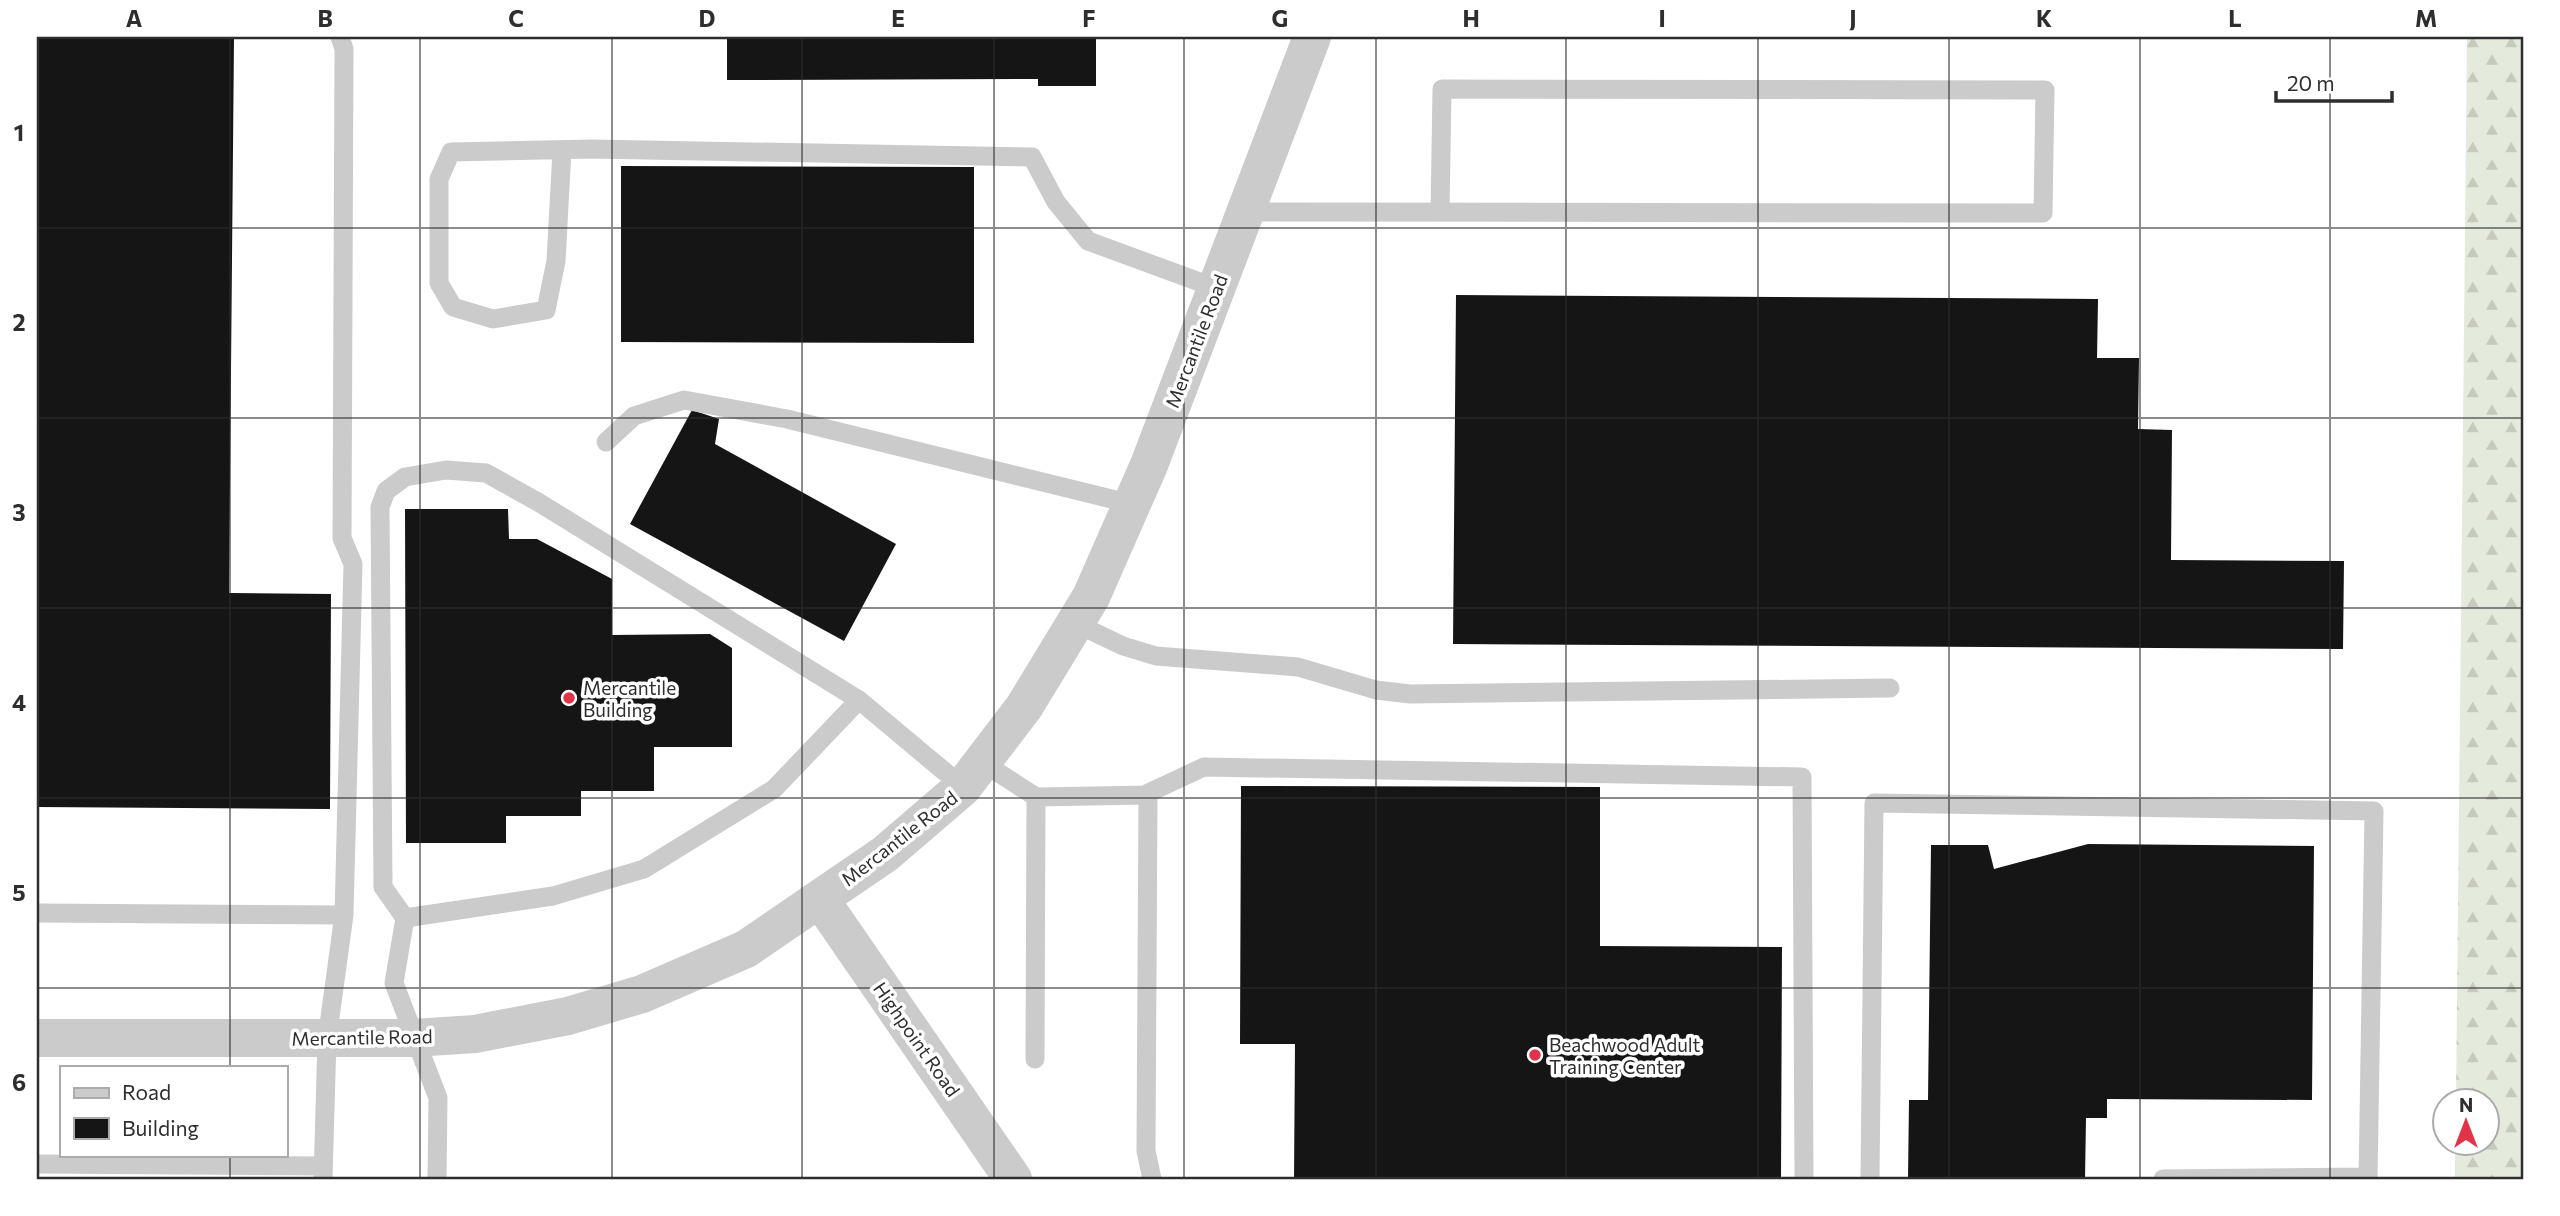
<svg xmlns="http://www.w3.org/2000/svg" width="2560" height="1216" font-family="Commissioner,sans-serif">
<defs>
<pattern id="forest-firs" width="22" height="20" patternUnits="userSpaceOnUse" patternTransform="scale(1.75)"><rect width="22" height="20" fill="#e5ebdc"/><path d="M5 1l3.5 6h-7zM16 11l3.5 6h-7z" fill="#c5cabd"/></pattern>
</defs>
<rect width="100%" height="100%" fill="#fff"/>
<!-- forest -->
<path fill="url(#forest-firs)" d="M 2467,37 L 2523,37 L 2523,1179 L 2455,1179 L 2455,1143 L 2486,1142 L 2486,1100 L 2456,1100 Z"/>
<!-- building -->
<path fill="#151515" d="M 37,37 L 234,37 L 229,593 L 331,594 L 330,809 L 37,807 Z
M 727,37 L 1096,37 L 1096,86 L 1038,86 L 1038,79 L 727,80 Z
M 621,166 L 974,167 L 974,343 L 621,342 Z
M 1456,295 L 2098,299 L 2097,358 L 2139,358 L 2138,429 L 2172,430 L 2171,560 L 2344,561 L 2343,649 L 1453,644 Z
M 692,410 L 719,419 L 715,444 L 896,544 L 844,641 L 630,524 Z
M 405,509 L 508,509 L 509,539 L 537,539 L 612,579 L 612,635 L 710,634 L 732,648 L 732,747 L 654,747 L 654,791 L 581,791 L 581,816 L 506,816 L 506,843 L 406,843 Z
M 1241,786 L 1600,787 L 1600,946 L 1782,947 L 1781,1179 L 1294,1179 L 1295,1044 L 1240,1044 Z
M 2088,844 L 2314,846 L 2312,1100 L 2107,1099 L 2107,1118 L 2086,1118 L 2085,1179 L 1908,1179 L 1909,1100 L 1928,1100 L 1931,845 L 1988,845 L 1994,869 Z"/>
<g fill="none" stroke-linecap="round" stroke-linejoin="round">
<!-- lane -->
<path stroke="#cbcbcb" stroke-width="19" d="M 562,150 L 556,261 L 546,310 L 493,319 L 453,307 L 439,283 L 439,179 L 451,152 L 592,149 L 1032,157 L 1056,202 L 1088,241 L 1216,288
M 1245,212 L 2043,213 L 2045,90 L 1442,89 L 1440,212
M 606,442 L 634,416 L 684,400 L 787,419 L 1132,504
M 1075,623 L 1123,646 L 1156,656 L 1298,667 L 1376,690 L 1410,694 L 1890,688
M 982,762 L 1036,797 L 1148,795 L 1146,1151 L 1152,1179
M 1144,795 L 1204,767 L 1802,777 L 1804,1179
M 37,913 L 344,915
M 405,918 L 383,887 L 380,507 L 386,491 L 405,477 L 446,470 L 486,473 L 538,502 L 859,700
M 1035,1059 L 1036,797
M 37,1164 L 323,1166
M 323,1179 L 327,1039 L 344,915 L 353,564 L 342,538 L 344,49 L 340,37
M 437,1179 L 438,1098 L 394,983 L 405,918 L 553,896 L 644,869 L 774,789 L 859,700 L 963,787
M 1870,1179 L 1874,803 L 2374,811 L 2368,1179
M 2163,1179 L 2368,1177"/>
<!-- street -->
<path stroke="#cbcbcb" stroke-width="38" d="M 820,899 L 1013,1179
M 37,1038 L 413,1038 L 475,1034 L 568,1016 L 642,994 L 746,949 L 885,854 L 963,787 L 1024,707 L 1091,597 L 1149,465 L 1312,37"/>
</g>
<!-- grid -->
<path fill="none" stroke="#2e2e2e" stroke-width="2" stroke-opacity="0.55" d="M 230,37 L 230,1067M 420,37 L 420,1179M 612,37 L 612,1179M 802,37 L 802,1179M 994,37 L 994,1179M 1184,37 L 1184,1179M 1376,37 L 1376,1179M 1566,37 L 1566,1179M 1758,37 L 1758,1179M 1949,37 L 1949,1179M 2140,37 L 2140,1179M 2330,37 L 2330,1179M 37,228 L 2523,228M 37,418 L 2523,418M 37,608 L 2523,608M 37,798 L 2523,798M 37,988 L 2523,988M 230,1155 L 230,1179"/>
<!-- markers -->
<g fill="#e1344b" stroke="#fff" stroke-width="2.5">
<circle cx="569" cy="698" r="7"/>
<circle cx="1535" cy="1055" r="7"/>
</g>
<g text-anchor="middle" dominant-baseline="central" stroke-width="7" stroke-linejoin="round" paint-order="stroke">
<!-- street labels -->
<g font-size="19" fill="#2e2e2e" stroke="#fff">
<text transform="translate(1196 341) rotate(-69)">Mercantile Road</text>
<text transform="translate(899 838) rotate(-38)">Mercantile Road</text>
<text transform="translate(362 1037) rotate(-1)">Mercantile Road</text>
<text transform="translate(917 1039) rotate(55)">Highpoint Road</text>
</g>
<!-- poi labels -->
<g font-size="19" fill="#2e2e2e" stroke="#fff" text-anchor="start">
<text x="583" y="687">Mercantile<tspan x="583" dy="22">Building</tspan></text>
<text x="1549" y="1044">Beachwood Adult<tspan x="1549" dy="22">Training Center</tspan></text>
</g>
</g>
<!-- border -->
<rect width="2560" height="1216" fill="none" stroke="#ffffff" stroke-width="77"/>
<!-- legend -->
<rect x="60" y="1066" width="228" height="91" fill="#ffffff" stroke="#ababab" stroke-width="2"/>
<rect x="74" y="1088" width="35" height="10" fill="#cbcbcb" stroke="#ababab" stroke-width="2"/>
<text x="122" y="1100" font-size="21" fill="#2e2e2e">Road</text>
<rect x="74" y="1118" width="35" height="21" fill="#151515" stroke="#ababab" stroke-width="2"/>
<text x="122" y="1136" font-size="21" fill="#2e2e2e">Building</text>
<!-- north arrow -->
<g transform="translate(2466 1122)"><circle r="33" fill="#ffffff" stroke="#ababab" stroke-width="2"/>
<path d="M0-5L12 26L0 18L-12 26Z" fill="#e1344b"/>
<text y="-10" font-size="19" font-weight="bold" text-anchor="middle" fill="#2e2e2e">N</text>
</g>
<!-- scale -->
<path d="M2276 91v10h116v-10" fill="none" stroke="#2e2e2e" stroke-width="3.5"/>
<text x="2287" y="91" font-size="21" fill="#2e2e2e" stroke="#ffffff" stroke-width="5" paint-order="stroke">20 m</text>
<rect x="38" y="38" width="2484" height="1140" fill="none" stroke="#2e2e2e" stroke-width="2.5"/>
<g font-size="23" text-anchor="middle" font-weight="bold" fill="#2e2e2e">
<text x="134" y="27">A</text>
<text x="325" y="27">B</text>
<text x="516" y="27">C</text>
<text x="707" y="27">D</text>
<text x="898" y="27">E</text>
<text x="1089" y="27">F</text>
<text x="1280" y="27">G</text>
<text x="1471" y="27">H</text>
<text x="1662" y="27">I</text>
<text x="1853" y="27">J</text>
<text x="2044" y="27">K</text>
<text x="2235" y="27">L</text>
<text x="2426" y="27">M</text>
<text x="19" y="141">1</text>
<text x="19" y="331">2</text>
<text x="19" y="521">3</text>
<text x="19" y="711">4</text>
<text x="19" y="901">5</text>
<text x="19" y="1091">6</text>
</g>
</svg>
